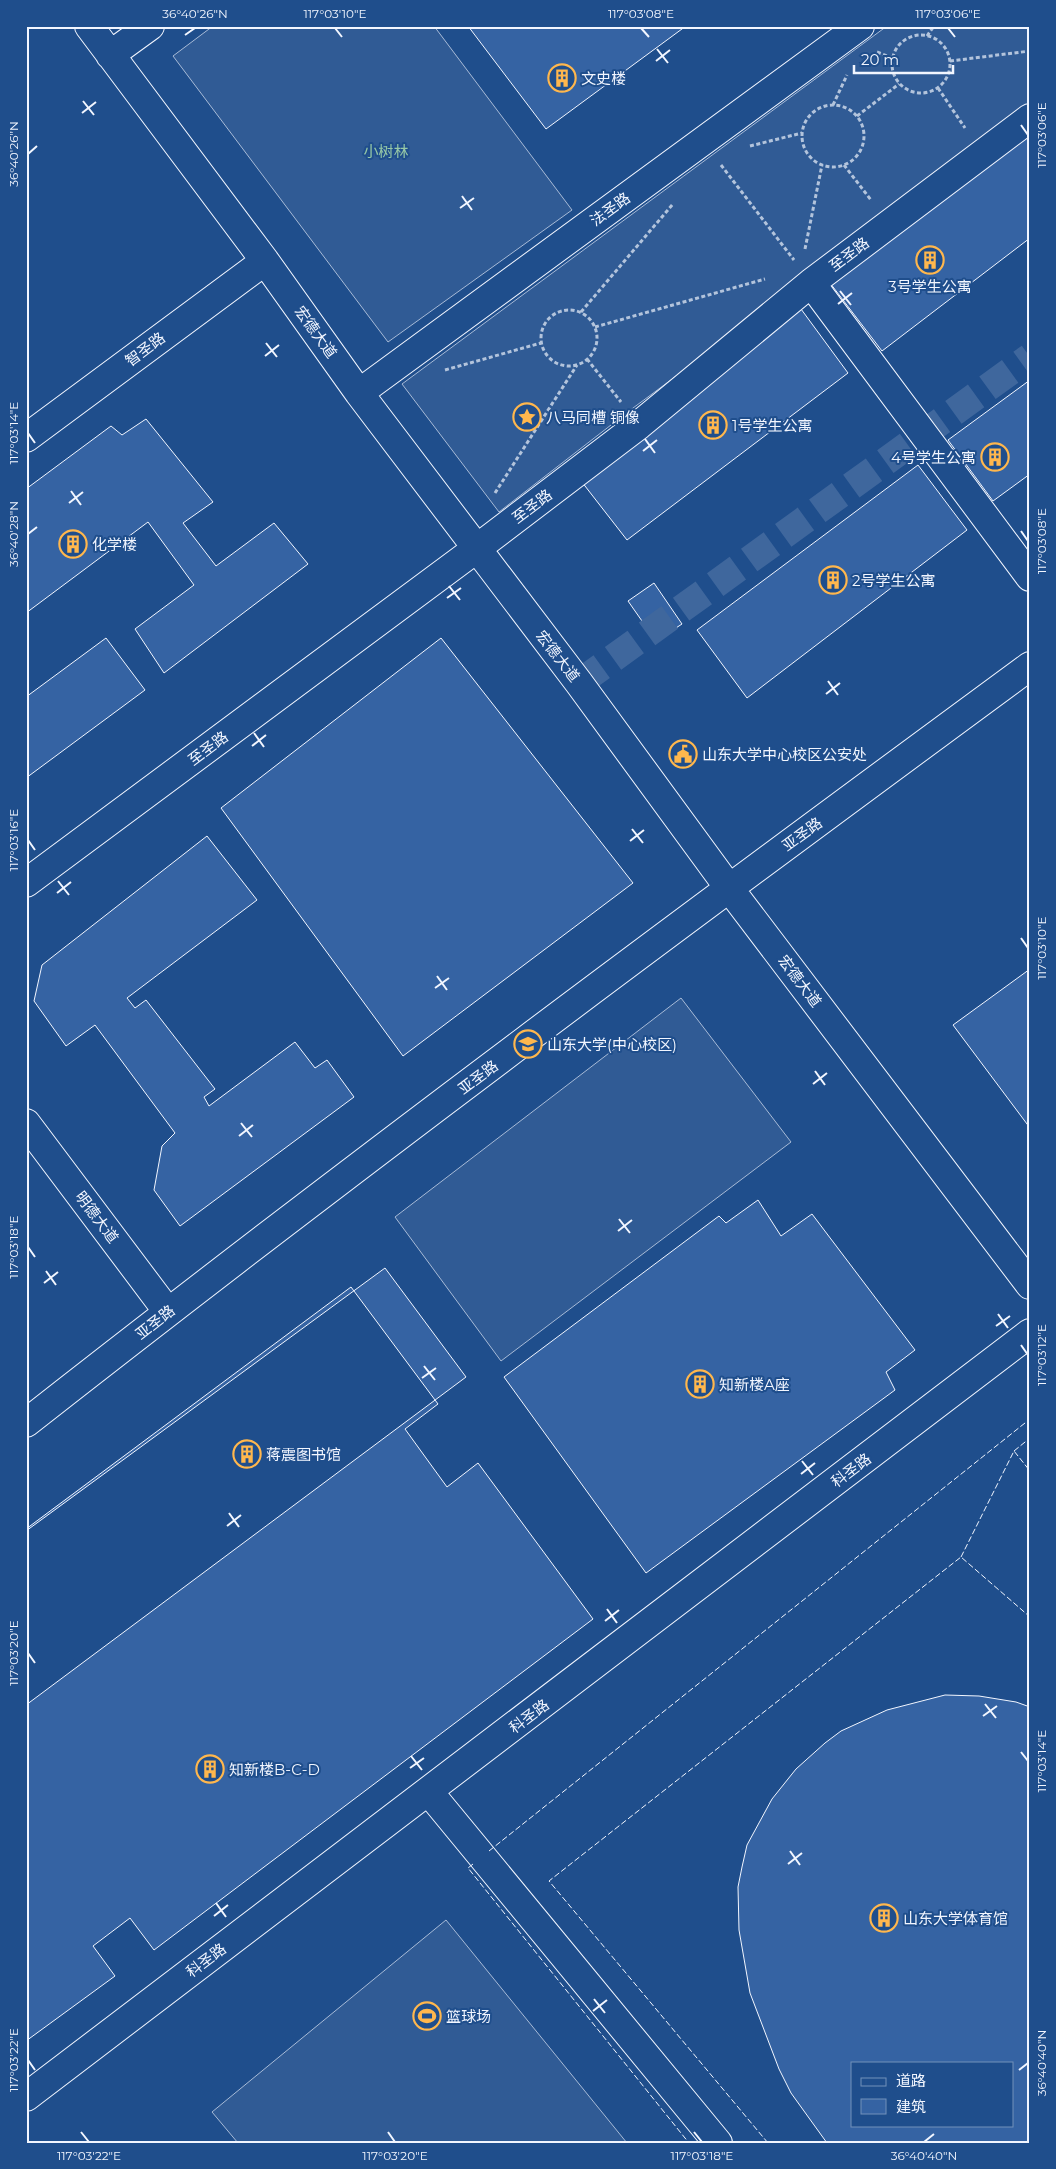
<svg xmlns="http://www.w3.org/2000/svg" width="1056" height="2169" font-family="Montserrat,'Noto Sans SC',sans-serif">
<rect width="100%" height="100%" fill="#1f4e8c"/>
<!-- built -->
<path fill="#305b95" stroke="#a8bbd7" d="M 213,26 L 434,26 L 572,210 L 388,342 L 173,56 Z
M 887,26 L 1030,26 L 1030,114 L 629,411 L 499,512 L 402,384 Z
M 681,998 L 791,1142 L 501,1361 L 395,1217 Z
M 446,1920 L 627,2143 L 238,2143 L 212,2112 Z"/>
<!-- building -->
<path fill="#3563a3" stroke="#f2f6ff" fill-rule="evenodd" d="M 468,26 L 686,26 L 546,129 Z
M 1030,130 L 1030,238 L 882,351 L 830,283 Z
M 801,309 L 848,373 L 627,540 L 578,477 Z
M 1030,380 L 1030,474 L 993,501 L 948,440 Z
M 146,419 L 213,502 L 183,523 L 216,566 L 274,523 L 308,564 L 164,673 L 135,629 L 194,585 L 148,522 L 26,613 L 26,489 L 111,426 L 122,435 Z
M 918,465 L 967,530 L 747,698 L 697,630 Z
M 654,583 L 682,624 L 656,641 L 628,601 Z
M 106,638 L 145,690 L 26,778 L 26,697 Z
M 441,638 L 633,883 L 403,1056 L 221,808 Z
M 207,836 L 257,900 L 127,998 L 135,1008 L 146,1000 L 215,1089 L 204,1097 L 209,1106 L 295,1042 L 315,1068 L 327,1060 L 354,1097 L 180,1226 L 154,1190 L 162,1146 L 175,1133 L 95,1025 L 66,1046 L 34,1001 L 42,965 Z
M 1030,969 L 1030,1128 L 953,1025 Z
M 758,1200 L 781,1236 L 812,1214 L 915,1350 L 886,1372 L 895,1390 L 646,1573 L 504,1377 L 719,1216 L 726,1223 Z
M 385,1268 L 466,1377 L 26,1705 L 26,1531 Z
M 351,1287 L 438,1404 L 405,1429 L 447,1487 L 478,1463 L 593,1619 L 154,1950 L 130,1918 L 93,1946 L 115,1976 L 26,2041 L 26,1529 Z
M 945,1695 L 979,1696 L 1016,1702 L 1030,1707 L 1030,2143 L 827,2143 L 791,2093 L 779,2069 L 750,1993 L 739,1930 L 738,1887 L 742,1867 L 747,1845 L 772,1799 L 796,1769 L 825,1743 L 841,1731 L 887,1710 ZM 852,2063 L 1012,2063 L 1012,2125 L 852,2125 Z"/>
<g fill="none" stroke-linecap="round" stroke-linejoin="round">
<!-- minor-tunnel -->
<path stroke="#3f679d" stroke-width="28" stroke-dasharray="28 14" stroke-linecap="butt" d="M 579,683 L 1030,357"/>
<!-- minor casing -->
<g stroke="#f2f6ff" stroke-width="30">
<path id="minor" d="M 89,26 L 265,261 L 359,393 L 579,683 L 729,888 L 1030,1285
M 110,55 L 150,26
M 811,283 L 1030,577
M 359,393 L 860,26
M 26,438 L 265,261
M 26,883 L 476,549 L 639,425 L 811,283 L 1030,118
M 26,1123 L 168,1312
M 26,1423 C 356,1164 693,914 1030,666
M 429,1792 L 718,2143
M 26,2097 L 1030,1333"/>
</g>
<!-- path -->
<path stroke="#b3c4dc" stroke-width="3" stroke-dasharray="4 2.5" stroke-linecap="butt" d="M892 64a29 29 0 1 1 58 0a29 29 0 1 1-58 0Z
M 927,36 L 934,26
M 877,52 L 892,58
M 950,61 L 1030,51
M 938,88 L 965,128
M 833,105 L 847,75
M802 136a31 31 0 1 1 62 0a31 31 0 1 1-62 0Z
M 857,116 L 899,84
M 750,146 L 802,133
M 721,165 L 794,260
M 844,165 L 871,200
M 805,249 L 822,165
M541 338a28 28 0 1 1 56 0a28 28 0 1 1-56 0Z
M 581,312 L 673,204
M 595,327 L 765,279
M 587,359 L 621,402
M 445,370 L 541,343
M 495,493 L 577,365"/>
<!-- minor -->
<use href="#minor" stroke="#1f4e8c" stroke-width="28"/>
<!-- fence -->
<path stroke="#f2f6ff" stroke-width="1" stroke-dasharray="6 2.5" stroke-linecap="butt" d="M 1014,1451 L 1030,1438
M 961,1557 L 1014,1451 L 1030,1471
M 489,1851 L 1030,1419
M 473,1864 L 468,1868 L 689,2143
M 768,2143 L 549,1881 L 961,1557 L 1030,1617"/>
</g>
<!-- ticks -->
<path fill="none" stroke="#f2f6ff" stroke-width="2" d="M 335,28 L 342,37M 641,28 L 649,37M 948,28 L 955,37M 185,35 L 195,28M 657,49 L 668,63M 656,61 L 670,50M 83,101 L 94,115M 82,113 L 96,102M 1021,125 L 1028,135M 28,154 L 37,146M 462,196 L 472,210M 460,208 L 474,198M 840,291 L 851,305M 838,304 L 852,293M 266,343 L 277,357M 265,356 L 279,345M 28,433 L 35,443M 645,439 L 655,453M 643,451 L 657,440M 71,491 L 81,505M 69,503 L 83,492M 1021,531 L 1028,541M 28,534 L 37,527M 449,586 L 460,600M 447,598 L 461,588M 828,681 L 838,695M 826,694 L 840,683M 254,733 L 264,747M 252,746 L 266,735M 632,829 L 643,843M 28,840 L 35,850M 630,841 L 644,830M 58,881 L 69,895M 57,893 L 71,882M 1021,938 L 1028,948M 437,976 L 447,990M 435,988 L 449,978M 815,1071 L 825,1085M 813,1084 L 827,1073M 241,1123 L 252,1137M 239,1136 L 253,1125M 619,1219 L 630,1233M 618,1231 L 632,1220M 28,1247 L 35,1257M 46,1271 L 56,1285M 44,1283 L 58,1272M 998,1314 L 1008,1328M 996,1326 L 1010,1316M 1021,1345 L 1028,1355M 424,1366 L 435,1380M 422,1378 L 436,1368M 802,1461 L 813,1475M 801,1474 L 815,1463M 229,1513 L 239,1527M 227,1526 L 241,1515M 607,1609 L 617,1623M 605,1621 L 619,1610M 28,1653 L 35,1663M 985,1704 L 996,1718M 983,1716 L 997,1706M 1021,1752 L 1028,1761M 411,1756 L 422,1770M 410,1768 L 424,1758M 790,1851 L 800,1865M 788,1864 L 802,1853M 216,1903 L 226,1917M 214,1916 L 228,1905M 594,1999 L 605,2013M 593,2011 L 607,2000M 28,2060 L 35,2070M 1019,2070 L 1028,2063M 81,2132 L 89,2142M 388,2132 L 395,2142M 694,2132 L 702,2142M 924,2142 L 934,2134"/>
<!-- icons -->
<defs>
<g id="building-ring" transform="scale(1.4375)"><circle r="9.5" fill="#1f4e8c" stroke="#ffb74d" stroke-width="1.5"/><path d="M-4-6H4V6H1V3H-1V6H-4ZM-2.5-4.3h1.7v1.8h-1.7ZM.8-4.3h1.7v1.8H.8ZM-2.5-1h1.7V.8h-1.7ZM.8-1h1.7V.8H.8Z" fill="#ffb74d"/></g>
<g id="sight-ring" transform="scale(1.4375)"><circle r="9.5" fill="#1f4e8c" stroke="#ffb74d" stroke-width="1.5"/><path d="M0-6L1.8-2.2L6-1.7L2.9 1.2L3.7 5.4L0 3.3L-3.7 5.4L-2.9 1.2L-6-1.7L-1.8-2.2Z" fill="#ffb74d"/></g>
<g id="civic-ring" transform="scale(1.4375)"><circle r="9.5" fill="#1f4e8c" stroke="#ffb74d" stroke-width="1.5"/><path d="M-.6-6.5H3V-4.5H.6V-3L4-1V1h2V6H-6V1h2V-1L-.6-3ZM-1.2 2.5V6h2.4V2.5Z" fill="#ffb74d"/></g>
<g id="university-ring" transform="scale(1.4375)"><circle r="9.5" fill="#1f4e8c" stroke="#ffb74d" stroke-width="1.5"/><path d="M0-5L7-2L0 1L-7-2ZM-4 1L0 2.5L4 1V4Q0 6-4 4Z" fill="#ffb74d"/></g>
<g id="stadium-ring" transform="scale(1.4375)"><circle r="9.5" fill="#1f4e8c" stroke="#ffb74d" stroke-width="1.5"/><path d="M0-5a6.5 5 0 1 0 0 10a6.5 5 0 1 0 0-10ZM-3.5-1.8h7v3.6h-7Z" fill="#ffb74d"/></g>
</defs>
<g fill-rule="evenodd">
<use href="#building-ring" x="562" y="78"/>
<use href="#building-ring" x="930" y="260"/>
<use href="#sight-ring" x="527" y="417"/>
<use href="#building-ring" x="713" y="425"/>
<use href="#building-ring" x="995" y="457"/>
<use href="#building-ring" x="73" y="544"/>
<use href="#building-ring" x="833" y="580"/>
<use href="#civic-ring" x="683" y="754"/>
<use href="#university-ring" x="528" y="1044"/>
<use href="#building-ring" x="700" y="1384"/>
<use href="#building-ring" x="247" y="1454"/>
<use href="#building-ring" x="210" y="1769"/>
<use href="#building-ring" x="884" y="1918"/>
<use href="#stadium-ring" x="427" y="2016"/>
</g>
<g text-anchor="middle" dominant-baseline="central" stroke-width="4" stroke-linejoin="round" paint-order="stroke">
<!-- poi labels -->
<g font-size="15" fill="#f2f6ff" stroke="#1f4e8c" text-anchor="start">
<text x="581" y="78">文史楼</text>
<text x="930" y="286" text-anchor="middle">3号学生公寓</text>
<text x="546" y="417">八马同槽 铜像</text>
<text x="732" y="425">1号学生公寓</text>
<text x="976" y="457" text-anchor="end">4号学生公寓</text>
<text x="92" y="544">化学楼</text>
<text x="852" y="580">2号学生公寓</text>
<text x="702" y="754">山东大学中心校区公安处</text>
<text x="547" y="1044">山东大学(中心校区)</text>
<text x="719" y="1384">知新楼A座</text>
<text x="266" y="1454">蒋震图书馆</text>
<text x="229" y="1769">知新楼B-C-D</text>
<text x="903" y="1918">山东大学体育馆</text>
<text x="446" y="2016">篮球场</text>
</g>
<!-- park labels -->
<g font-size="15" fill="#97c8a6" stroke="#1f4e8c">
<text x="386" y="151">小树林</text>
</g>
<!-- street labels -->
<g font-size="15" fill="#f2f6ff" stroke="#1f4e8c">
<text transform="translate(610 209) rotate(-36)">法圣路</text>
<text transform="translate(849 254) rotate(-37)">至圣路</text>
<text transform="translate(316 332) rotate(54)">宏德大道</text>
<text transform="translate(145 349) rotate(-37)">智圣路</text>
<text transform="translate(532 506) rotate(-37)">至圣路</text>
<text transform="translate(558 656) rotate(52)">宏德大道</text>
<text transform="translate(208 748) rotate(-37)">至圣路</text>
<text transform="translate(802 834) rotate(-36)">亚圣路</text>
<text transform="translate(800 981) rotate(53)">宏德大道</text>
<text transform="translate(478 1077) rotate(-37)">亚圣路</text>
<text transform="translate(97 1217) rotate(53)">明德大道</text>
<text transform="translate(155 1322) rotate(-38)">亚圣路</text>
<text transform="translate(851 1470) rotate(-37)">科圣路</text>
<text transform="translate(529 1716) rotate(-37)">科圣路</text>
<text transform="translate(206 1960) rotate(-37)">科圣路</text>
</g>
</g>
<!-- border -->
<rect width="1056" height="2169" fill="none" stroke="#1f4e8c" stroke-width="55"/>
<!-- legend -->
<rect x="851" y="2062" width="162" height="65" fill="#1f4e8c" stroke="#7391ba"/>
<rect x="861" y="2078" width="25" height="8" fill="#1f4e8c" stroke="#7391ba"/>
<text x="896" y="2086" font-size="15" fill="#f2f6ff">道路</text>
<rect x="861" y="2099" width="25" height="15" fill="#3563a3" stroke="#7391ba"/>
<text x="896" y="2112" font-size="15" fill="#f2f6ff">建筑</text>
<!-- scale -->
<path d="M854 65v8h99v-8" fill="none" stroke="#f2f6ff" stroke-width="2.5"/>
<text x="861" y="65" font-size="15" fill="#f2f6ff" stroke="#1f4e8c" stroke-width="4" paint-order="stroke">20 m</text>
<rect x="28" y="28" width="1000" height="2114" fill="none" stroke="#f2f6ff" stroke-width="2"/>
<g font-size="12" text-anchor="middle" fill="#f2f6ff">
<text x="195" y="18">36°40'26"N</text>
<text x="335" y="18">117°03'10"E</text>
<text x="641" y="18">117°03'08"E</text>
<text x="948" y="18">117°03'06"E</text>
<text transform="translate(1042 135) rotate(-90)" y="4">117°03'06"E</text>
<text transform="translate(14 154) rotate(-90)" y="4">36°40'26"N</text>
<text transform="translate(14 433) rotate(-90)" y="4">117°03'14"E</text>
<text transform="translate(14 534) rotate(-90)" y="4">36°40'28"N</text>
<text transform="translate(1042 541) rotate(-90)" y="4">117°03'08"E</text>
<text transform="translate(14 840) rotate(-90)" y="4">117°03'16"E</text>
<text transform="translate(1042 948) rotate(-90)" y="4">117°03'10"E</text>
<text transform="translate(14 1247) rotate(-90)" y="4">117°03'18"E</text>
<text transform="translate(1042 1355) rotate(-90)" y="4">117°03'12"E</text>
<text transform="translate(14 1653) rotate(-90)" y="4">117°03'20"E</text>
<text transform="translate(1042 1761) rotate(-90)" y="4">117°03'14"E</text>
<text transform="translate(14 2060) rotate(-90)" y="4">117°03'22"E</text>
<text transform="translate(1042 2063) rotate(-90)" y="4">36°40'40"N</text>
<text x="89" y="2160">117°03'22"E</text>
<text x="395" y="2160">117°03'20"E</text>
<text x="702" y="2160">117°03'18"E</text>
<text x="924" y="2160">36°40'40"N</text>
</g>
</svg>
